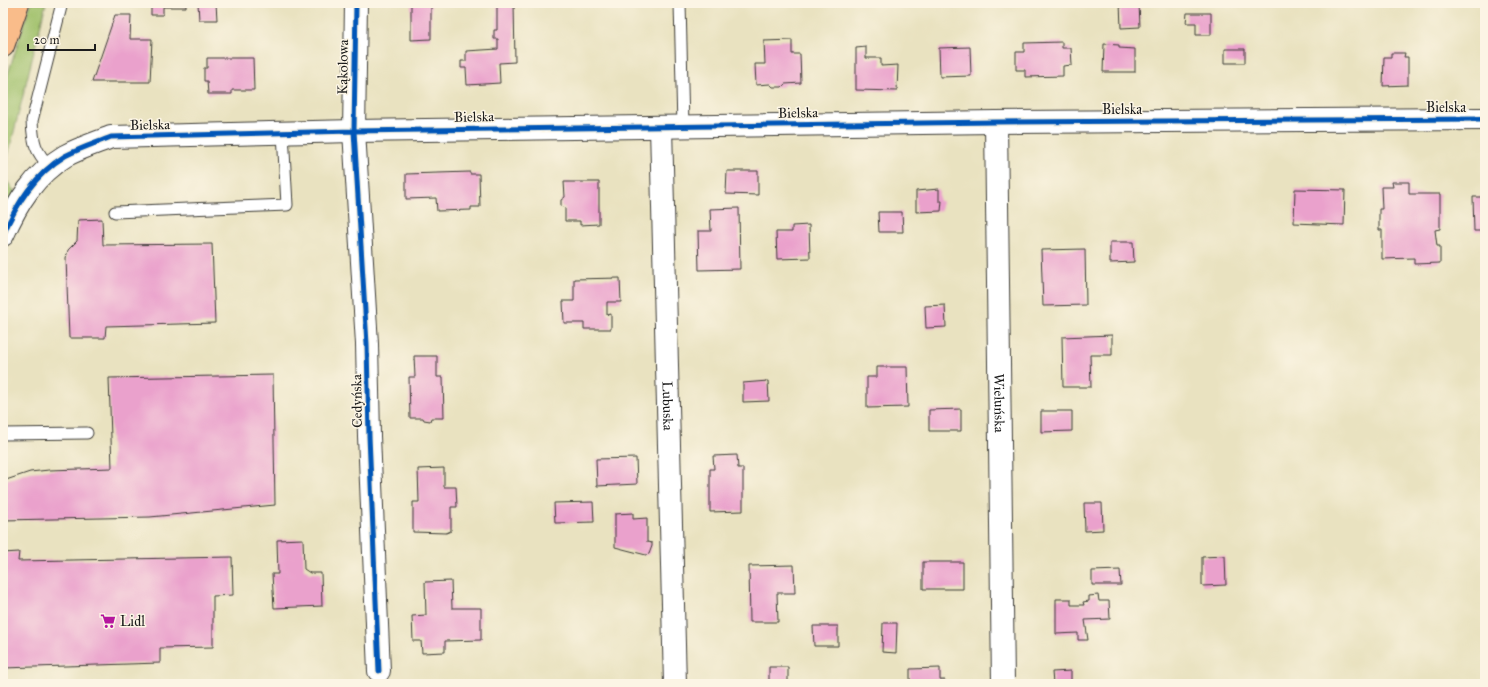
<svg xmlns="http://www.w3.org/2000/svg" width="1488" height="687" font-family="'IM FELL Great Primer',serif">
<rect width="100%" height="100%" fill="#fcf5e5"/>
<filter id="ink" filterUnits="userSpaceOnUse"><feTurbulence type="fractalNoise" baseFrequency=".025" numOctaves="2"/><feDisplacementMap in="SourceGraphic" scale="8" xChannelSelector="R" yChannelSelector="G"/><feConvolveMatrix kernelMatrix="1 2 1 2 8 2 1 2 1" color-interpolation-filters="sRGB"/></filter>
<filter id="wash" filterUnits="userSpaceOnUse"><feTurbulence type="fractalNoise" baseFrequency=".012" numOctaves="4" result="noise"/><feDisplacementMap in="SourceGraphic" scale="16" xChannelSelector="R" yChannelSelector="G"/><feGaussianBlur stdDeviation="0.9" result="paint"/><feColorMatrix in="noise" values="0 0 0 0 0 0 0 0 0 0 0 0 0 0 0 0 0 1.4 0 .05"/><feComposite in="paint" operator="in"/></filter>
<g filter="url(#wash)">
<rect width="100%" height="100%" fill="#e9e2c0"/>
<!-- green -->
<path fill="#9fc069" stroke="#5e6e42" d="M 31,3 L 46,3 L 3,176 L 15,192 L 3,216 L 3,89 Z"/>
<g id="blocks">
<!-- building -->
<path fill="#eaa1cc" d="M 151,3 L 186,3 L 186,7 L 163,7 L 163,15 L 151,15 Z
M 198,3 L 216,3 L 217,20 L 199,20 Z
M 411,3 L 431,3 L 431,39 L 411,40 Z
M 497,3 L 514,3 L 515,62 L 499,63 L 500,83 L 467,85 L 466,68 L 461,68 L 461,61 L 466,61 L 466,51 L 498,49 L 498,39 L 494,39 L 494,30 L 497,30 Z
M 1120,3 L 1139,3 L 1140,27 L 1121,28 Z
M 1187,13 L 1211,13 L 1211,35 L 1196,35 L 1196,23 L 1186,23 Z
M 115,15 L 131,15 L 130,39 L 152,39 L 150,82 L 92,82 Z
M 792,40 L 792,54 L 800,54 L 801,83 L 785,84 L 782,87 L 773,87 L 770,84 L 756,85 L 755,64 L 765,64 L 764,41 Z
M 1062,42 L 1062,48 L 1071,48 L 1072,65 L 1063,66 L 1063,76 L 1025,77 L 1025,70 L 1016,70 L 1016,52 L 1024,52 L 1024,43 Z
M 1104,44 L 1119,45 L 1119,48 L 1135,49 L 1135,72 L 1103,72 Z
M 866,47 L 866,58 L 881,58 L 881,66 L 898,65 L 897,91 L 856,90 L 856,48 Z
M 970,47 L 971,76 L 940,77 L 939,48 Z
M 1225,49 L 1245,49 L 1245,63 L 1225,63 Z
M 1391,53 L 1405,53 L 1404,57 L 1408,57 L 1408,85 L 1383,86 L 1384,57 L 1391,57 Z
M 207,58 L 253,58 L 254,90 L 232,90 L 232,94 L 208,94 L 207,81 L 204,81 L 204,68 L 207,68 Z
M 727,171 L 758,171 L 758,195 L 726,194 Z
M 470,172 L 470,174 L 479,174 L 480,207 L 471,207 L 471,210 L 437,211 L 436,198 L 406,199 L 406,174 Z
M 564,182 L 599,182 L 599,224 L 580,225 L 580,221 L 565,221 L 565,208 L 561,206 L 561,200 L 565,197 Z
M 1392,182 L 1409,182 L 1409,194 L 1440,194 L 1440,229 L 1435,230 L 1437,246 L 1440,246 L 1440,263 L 1414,264 L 1414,258 L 1382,259 L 1382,230 L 1379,230 L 1379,209 L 1382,209 L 1381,187 L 1393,187 Z
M 939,189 L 939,201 L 942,201 L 941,211 L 916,212 L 916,191 Z
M 1295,189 L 1345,190 L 1344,225 L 1294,223 Z
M 1473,197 L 1485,197 L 1485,231 L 1474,231 Z
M 739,208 L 740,269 L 699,270 L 698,231 L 711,231 L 710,209 Z
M 878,212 L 902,212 L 903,232 L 879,232 Z
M 102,219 L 103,245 L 212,244 L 215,323 L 106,326 L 105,338 L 69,338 L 66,258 L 68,250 L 77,241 L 78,220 Z
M 809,225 L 810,258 L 777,259 L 776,232 L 792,232 L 792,226 Z
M 1110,242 L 1133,242 L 1134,262 L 1110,263 Z
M 1085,249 L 1086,305 L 1043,306 L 1041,250 Z
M 620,278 L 621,302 L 607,302 L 607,315 L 611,314 L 611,329 L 584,329 L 584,323 L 564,323 L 563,301 L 574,301 L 574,279 Z
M 945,305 L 946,327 L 926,328 L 925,306 Z
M 1112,335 L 1112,355 L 1090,355 L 1091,387 L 1063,387 L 1062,337 Z
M 414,356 L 437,356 L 437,377 L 443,377 L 444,418 L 431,418 L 430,421 L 424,420 L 423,418 L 410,418 L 409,377 L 415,377 Z
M 877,367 L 907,367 L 908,407 L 867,408 L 867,377 L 877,377 Z
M 273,375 L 275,505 L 150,517 L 3,520 L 3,481 L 30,472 L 49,470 L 112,468 L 109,378 Z
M 768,381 L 769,401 L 743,402 L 743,383 Z
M 961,409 L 961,431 L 929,431 L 929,410 Z
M 1041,411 L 1072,411 L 1072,431 L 1041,432 Z
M 737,455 L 738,468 L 743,468 L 743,511 L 710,512 L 710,469 L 714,469 L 713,456 Z
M 636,458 L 637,484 L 597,486 L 596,459 Z
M 444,468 L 444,487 L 456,487 L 457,507 L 451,507 L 451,531 L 446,533 L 413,532 L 413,502 L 419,502 L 418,469 Z
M 593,502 L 594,522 L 555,523 L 554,503 Z
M 1084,503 L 1102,503 L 1103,530 L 1085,531 Z
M 633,513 L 633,519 L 647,518 L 647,542 L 652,543 L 652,546 L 649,554 L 646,555 L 615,547 L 615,514 Z
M 303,539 L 304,569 L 310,573 L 321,573 L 322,606 L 274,608 L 272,574 L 278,574 L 277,540 Z
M 19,552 L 18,561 L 232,557 L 233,595 L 213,596 L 213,647 L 160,648 L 160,663 L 3,668 L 3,553 Z
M 1225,556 L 1226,585 L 1202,586 L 1202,557 Z
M 923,562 L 963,562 L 963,589 L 923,589 Z
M 794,565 L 795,593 L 777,593 L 778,622 L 750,622 L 749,566 Z
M 1120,570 L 1121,585 L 1092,585 L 1092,571 Z
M 451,581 L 452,608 L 481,608 L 481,640 L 445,641 L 445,652 L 422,653 L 421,641 L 413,641 L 412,616 L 426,615 L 425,582 Z
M 1098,595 L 1099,601 L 1109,601 L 1110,619 L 1085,620 L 1088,640 L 1078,640 L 1078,633 L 1056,634 L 1056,599 L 1071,599 L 1071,605 L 1084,605 L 1083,602 L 1089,601 L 1089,596 Z
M 883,623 L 897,623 L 896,653 L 882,652 Z
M 813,626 L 838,626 L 838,646 L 814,646 Z
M 769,667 L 788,667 L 788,684 L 769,684 Z
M 940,668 L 940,680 L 945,680 L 945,684 L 910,684 L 910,669 Z
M 1071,671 L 1071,684 L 1053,684 L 1052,672 Z"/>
</g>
</g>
<g filter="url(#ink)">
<use href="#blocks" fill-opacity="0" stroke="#3b3a35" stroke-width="1"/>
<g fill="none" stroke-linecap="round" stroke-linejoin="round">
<!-- lane casing -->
<g stroke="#3b3a35" stroke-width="13">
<path id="lane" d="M 680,3 L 683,127
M 50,167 C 35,151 33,143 32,121 L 62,3
M 115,212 L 287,205 L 283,133
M 3,434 L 87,433"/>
</g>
<!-- street casing -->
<g stroke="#3b3a35" stroke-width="24">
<g id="street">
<path d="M 356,3 L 354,131 L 367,344 L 369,436 L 379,671"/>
<path id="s1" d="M 996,122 L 1003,684"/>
<path id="s2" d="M 661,127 L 675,684"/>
<path d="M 3,235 C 17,203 35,174 65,156 C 80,148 96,143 111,137 L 354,131 L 996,122 L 1485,119"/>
</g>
</g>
<!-- primary casing -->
<g stroke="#3b3a35" stroke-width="24">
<path id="primary" d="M 3,46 L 18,3"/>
</g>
<!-- lane -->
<use href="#lane" stroke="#fff" stroke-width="11"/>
<!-- street -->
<use href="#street" stroke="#fff" stroke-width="22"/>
<!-- primary -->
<use href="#primary" stroke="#f9bc8a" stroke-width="22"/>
<!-- cycleway casing -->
<g stroke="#fcf5e5" stroke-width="8">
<path id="cycleway" d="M 356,3 L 354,131 L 367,344 L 369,436 L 379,671
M 3,235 C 17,203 35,174 65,156 C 80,148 96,143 111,137 L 354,131 L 996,122 L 1485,119"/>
</g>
<!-- cycleway -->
<use href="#cycleway" stroke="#0057b8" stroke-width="5"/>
</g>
</g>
<!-- icons -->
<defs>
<g id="supermarket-bare" transform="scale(1.2)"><path d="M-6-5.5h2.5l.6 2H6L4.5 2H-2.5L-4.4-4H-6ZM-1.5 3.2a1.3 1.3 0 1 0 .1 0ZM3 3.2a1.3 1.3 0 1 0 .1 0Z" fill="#b5179e" stroke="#fcf5e5" stroke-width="2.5" paint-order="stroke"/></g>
</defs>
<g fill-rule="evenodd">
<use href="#supermarket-bare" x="108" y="621"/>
</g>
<g text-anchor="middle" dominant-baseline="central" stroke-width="3" stroke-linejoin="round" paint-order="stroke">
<!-- street labels -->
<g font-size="14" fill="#1c1c1c" stroke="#fcf5e5">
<text transform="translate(343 67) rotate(-89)">Kąkolowa</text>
<text x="1446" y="107">Bielska</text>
<text x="1122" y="109">Bielska</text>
<text transform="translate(798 113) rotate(-1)">Bielska</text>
<text transform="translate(474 117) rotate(-1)">Bielska</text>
<text transform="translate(150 125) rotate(-1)">Bielska</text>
<text transform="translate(357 401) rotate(-91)">Cedyńska</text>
<text stroke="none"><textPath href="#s1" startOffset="281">Wieluńska</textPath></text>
<text stroke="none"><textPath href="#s2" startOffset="279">Lubuska</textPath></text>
</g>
<!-- poi labels -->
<g font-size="14" fill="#1c1c1c" stroke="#fcf5e5" text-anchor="start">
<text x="120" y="621">Lidl</text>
</g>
</g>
<!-- margin -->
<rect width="1488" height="687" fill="none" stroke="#fcf5e5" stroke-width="16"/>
<!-- scale -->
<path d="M28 44v6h67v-6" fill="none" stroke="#1c1c1c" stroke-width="2"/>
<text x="34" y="44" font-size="12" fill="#1c1c1c" stroke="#fcf5e5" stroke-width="3" paint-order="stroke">20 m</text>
</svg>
